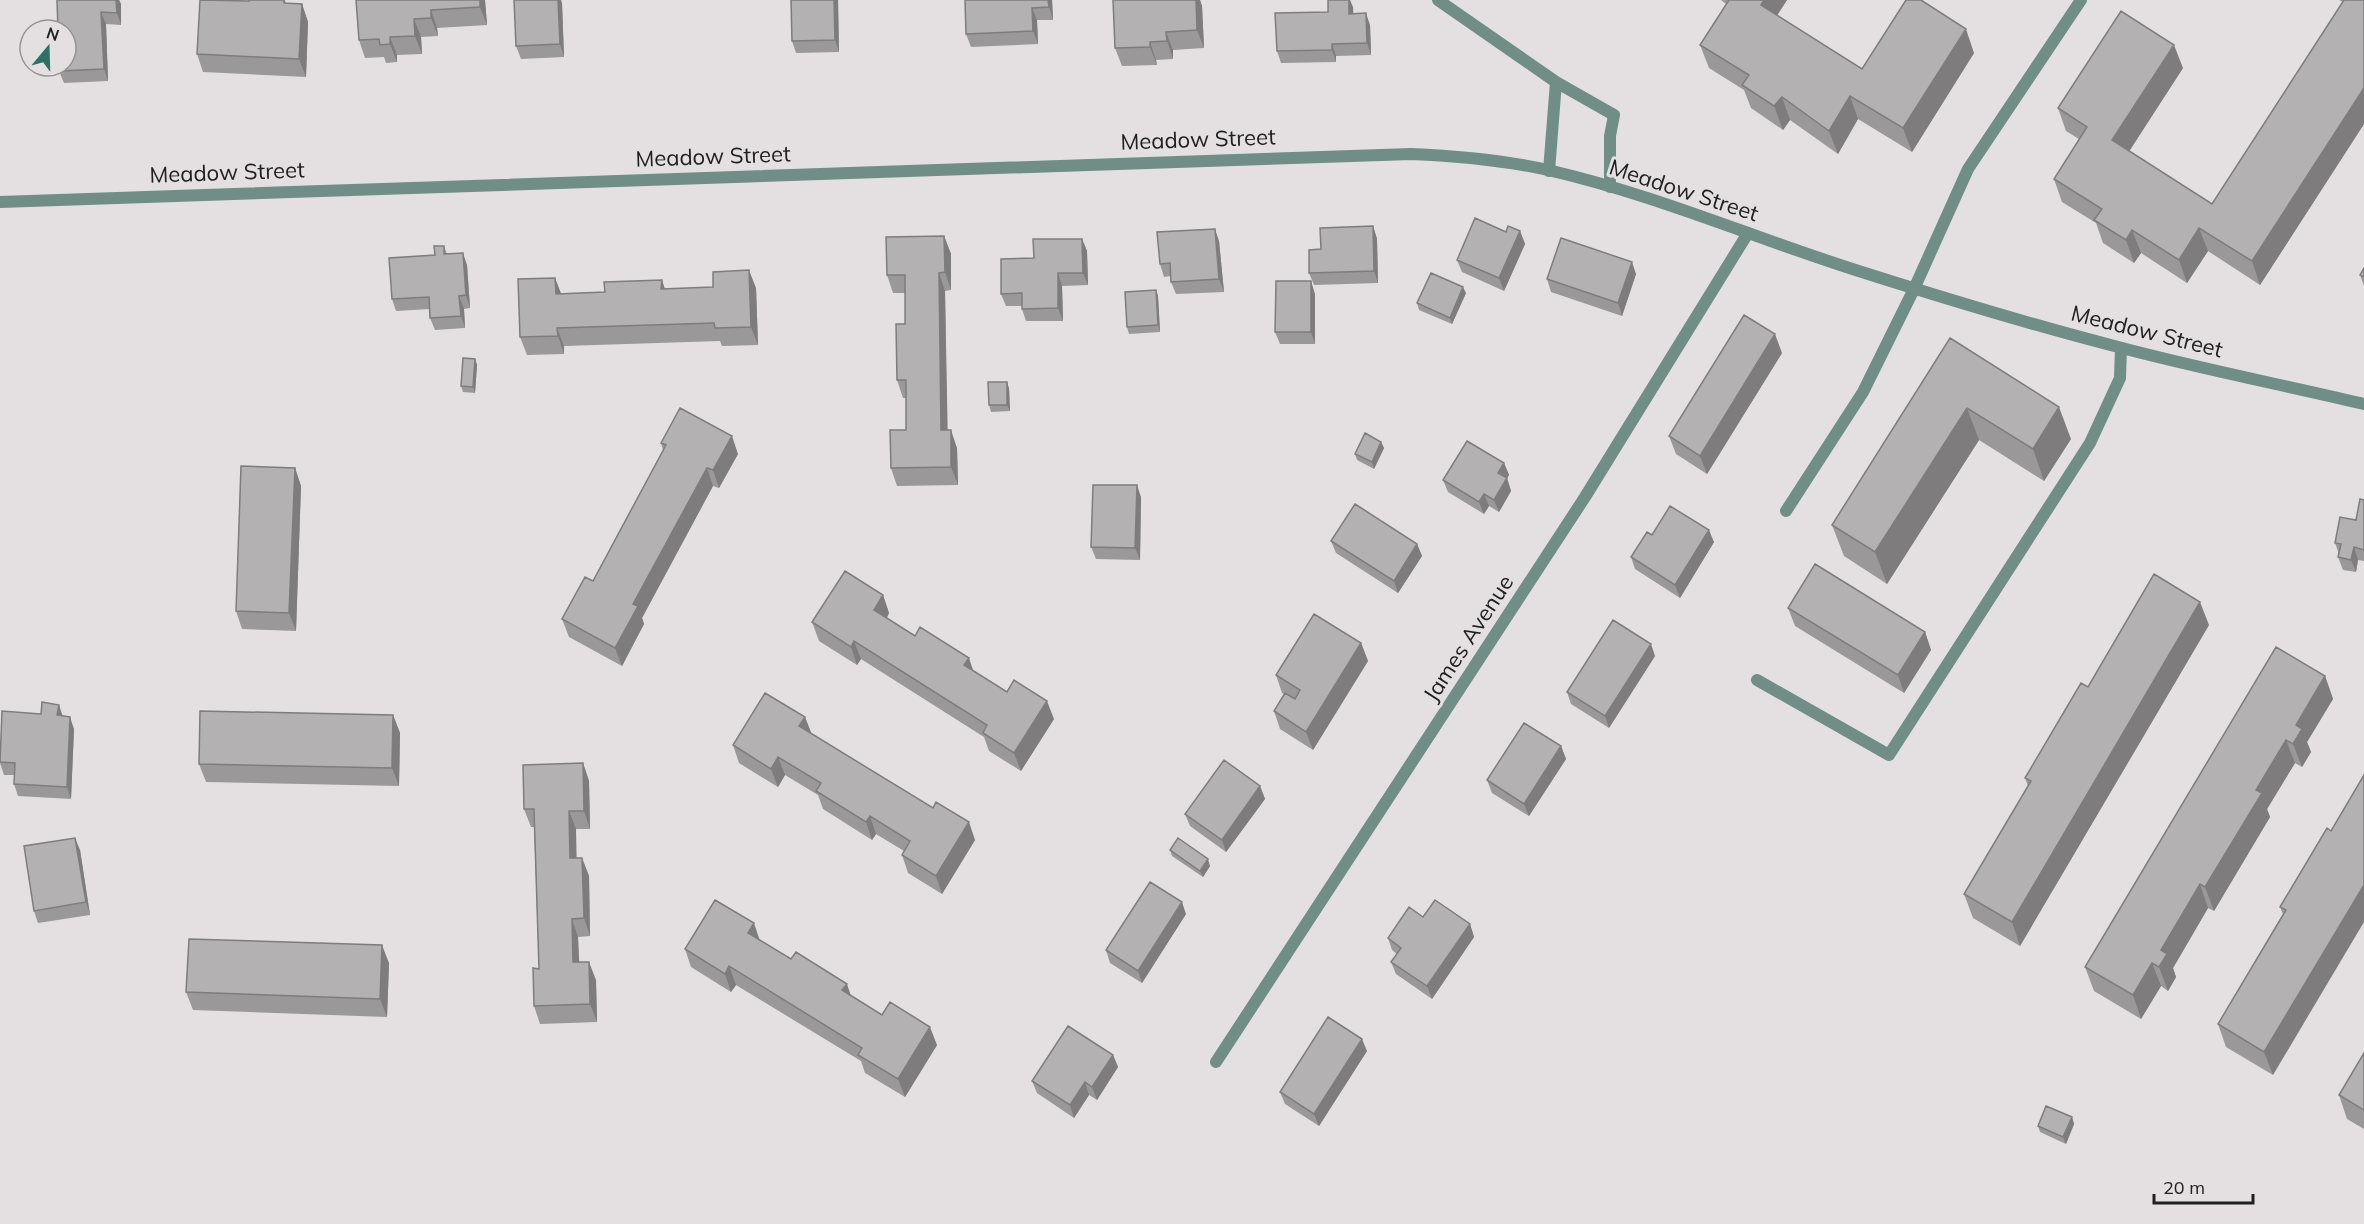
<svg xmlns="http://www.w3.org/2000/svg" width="2364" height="1224" font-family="Mulish,sans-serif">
<rect width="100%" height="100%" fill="#e4e0e2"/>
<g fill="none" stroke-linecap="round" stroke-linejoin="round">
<!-- service -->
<path stroke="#708d86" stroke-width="12" d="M 1786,511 L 1863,392 L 1914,289
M 1757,680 L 1889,755 L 2090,443 L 2120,378 L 2121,348"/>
<!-- minor -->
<path stroke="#708d86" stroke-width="12" d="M 1438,0 L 1556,82 L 1614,115 L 1610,136 L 1610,187
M 1549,171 L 1556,82
M 1914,289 L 1968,169 L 2081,0
M 1216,1062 L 1585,497 L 1748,233"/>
<!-- tertiary -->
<path stroke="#708d86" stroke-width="12" d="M 0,202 L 1411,154 C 1457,156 1503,160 1548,170 C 1657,195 1759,240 1865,273 C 1950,300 2036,326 2122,348 C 2202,369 2283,385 2364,404"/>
</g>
<!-- wall -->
<path fill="#9b9899" d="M 57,0 L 119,0 L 121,4 L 121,25 L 106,24 L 108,81 L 64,83 L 59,71 Z
M 249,0 L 285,0 L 286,4 L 302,4 L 308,22 L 306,77 L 203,72 L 197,54 L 249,1 Z
M 356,0 L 485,0 L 487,25 L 437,28 L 438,36 L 421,37 L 422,54 L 397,55 L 397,62 L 386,63 L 384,57 L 365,58 L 359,40 Z
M 791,0 L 838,0 L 839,52 L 796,53 L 792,41 Z
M 965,0 L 1052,0 L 1053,20 L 1037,20 L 1038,44 L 971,47 L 966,34 Z
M 1113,0 L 1200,0 L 1202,6 L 1204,48 L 1173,50 L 1173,59 L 1156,60 L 1157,65 L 1122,66 L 1115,48 Z
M 1721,0 L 1787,0 L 1777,15 L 1862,69 L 1974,53 L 1912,152 L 1858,119 L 1838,154 L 1790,120 L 1783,130 L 1751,108 L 1744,90 L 1709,68 L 1700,45 L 1726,4 Z
M 2339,0 L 2364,0 L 2364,124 L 2260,285 L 2208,251 L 2187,283 L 2141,253 L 2134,263 L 2103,243 L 2096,223 L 2062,202 L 2054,179 L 2079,139 L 2066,131 L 2058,108 L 2183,68 L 2129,151 L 2212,204 L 2343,2 Z
M 562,3 L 564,57 L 521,59 L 516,46 Z
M 1353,7 L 1353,14 L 1370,25 L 1371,55 L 1336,56 L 1336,62 L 1281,63 L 1277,51 L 1328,12 Z
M 1373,226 L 1377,239 L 1378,283 L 1314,285 L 1309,273 L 1321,249 Z
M 1520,231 L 1525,244 L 1504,291 L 1462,272 L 1457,260 L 1506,232 Z
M 944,236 L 951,254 L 951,290 L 945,291 L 947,430 L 957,448 L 958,485 L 897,486 L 891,468 L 906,430 L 906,398 L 903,398 L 897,380 L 905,324 L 905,293 L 893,293 L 887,275 Z
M 1082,239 L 1087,251 L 1088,285 L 1062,286 L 1063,321 L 1026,321 L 1022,309 L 1022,306 L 1006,306 L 1001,294 L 1034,258 Z
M 1219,241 L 1224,292 L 1176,294 L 1171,282 L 1171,276 L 1164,277 L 1160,264 Z
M 444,246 L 447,254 L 467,265 L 470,308 L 464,309 L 465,328 L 435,330 L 430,318 L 430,309 L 396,311 L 392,299 Z
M 2364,268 L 2364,286 L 2360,275 Z
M 1636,274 L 1622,316 L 1551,292 L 1547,279 Z
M 555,278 L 561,294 L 665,289 L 756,288 L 758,345 L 722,346 L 720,341 L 564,346 L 564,354 L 527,355 L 520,337 Z
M 1156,290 L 1158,296 L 1160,332 L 1129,334 L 1127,327 Z
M 1466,293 L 1452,324 L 1419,310 L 1417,303 Z
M 1315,294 L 1315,344 L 1280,344 L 1275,332 Z
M 1950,338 L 2071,439 L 2044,481 L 1979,440 L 1887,584 L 1844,556 L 1832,525 Z
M 1782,353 L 1707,474 L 1676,454 L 1669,436 Z
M 475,359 L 477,365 L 475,393 L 463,392 L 461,386 Z
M 1009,388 L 1010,411 L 991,412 L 989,405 Z
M 1381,442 L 1384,448 L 1374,469 L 1357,460 L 1355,454 Z
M 661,443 L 738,454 L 719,488 L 713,486 L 642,618 L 644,624 L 622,666 L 569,637 L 562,619 L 593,581 L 663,450 Z
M 1504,463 L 1509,475 L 1507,478 L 1511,491 L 1499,512 L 1489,506 L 1484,514 L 1448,492 L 1443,480 Z
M 295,468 L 301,486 L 296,631 L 242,629 L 236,611 Z
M 1141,497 L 1140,560 L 1096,559 L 1091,547 Z
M 2364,500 L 2364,561 L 2358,560 L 2356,572 L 2343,570 L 2338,557 L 2339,554 L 2335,543 L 2356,520 Z
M 1652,535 L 1714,542 L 1680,598 L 1635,569 L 1631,557 Z
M 1331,541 L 1417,544 L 1422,556 L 1398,593 L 1336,553 Z
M 883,595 L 889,613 L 887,618 L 1007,692 L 1054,719 L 1021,771 L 989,751 L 984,737 L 861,659 L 857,665 L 819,641 L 812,622 Z
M 1788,608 L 1925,632 L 1931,650 L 1904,693 L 1795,626 Z
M 2209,625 L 2020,946 L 1973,918 L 1964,894 L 2028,786 L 2025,778 L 2088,687 Z
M 1361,643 L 1368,661 L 1313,750 L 1280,729 L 1274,711 L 1284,694 L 1282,693 L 1276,675 Z
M 1655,656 L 1609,728 L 1571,704 L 1567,692 Z
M 2325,676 L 2333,699 L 2307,742 L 2311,752 L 2302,767 L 2295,763 L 2267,809 L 2270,817 L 2214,911 L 2208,908 L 2173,968 L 2176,977 L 2168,991 L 2161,986 L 2141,1019 L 2094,991 L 2085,967 Z
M 2,711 L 63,716 L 74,729 L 71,799 L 18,796 L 14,784 L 14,775 L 4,775 L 0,763 Z
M 393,715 L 400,733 L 399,786 L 206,782 L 199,764 Z
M 805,717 L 811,733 L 975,840 L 942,894 L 908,873 L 902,855 L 904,851 L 876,834 L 872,840 L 823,809 L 818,795 L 785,775 L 778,787 L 739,763 L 733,745 Z
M 1561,746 L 1566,759 L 1529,816 L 1492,793 L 1487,780 Z
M 583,763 L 589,781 L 590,829 L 576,829 L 576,858 L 582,858 L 589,876 L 590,936 L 578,937 L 579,962 L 596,980 L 597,1022 L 540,1024 L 534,1006 L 539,969 L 534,827 L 531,827 L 524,809 Z
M 1260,786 L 1265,799 L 1226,852 L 1190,826 L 1185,814 Z
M 2331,831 L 2273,1075 L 2226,1047 L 2218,1024 L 2283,914 L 2280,907 Z
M 80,850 L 90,915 L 38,923 L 34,911 Z
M 1170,850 L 1210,866 L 1203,877 L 1172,856 Z
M 1186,914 L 1142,983 L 1110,963 L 1106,950 Z
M 1423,917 L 1470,924 L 1474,937 L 1432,999 L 1396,974 L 1391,962 L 1397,954 L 1392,950 L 1388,938 Z
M 760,940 L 882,1015 L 937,1045 L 905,1097 L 865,1073 L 861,1061 L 736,985 L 731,992 L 691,967 L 685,949 Z
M 389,963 L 387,1017 L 193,1010 L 186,992 Z
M 1367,1051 L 1319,1126 L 1285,1104 L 1280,1092 Z
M 2364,1053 L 2364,1129 L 2347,1119 L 2339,1095 Z
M 1113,1055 L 1118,1067 L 1097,1100 L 1089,1095 L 1074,1118 L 1037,1093 L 1032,1081 Z
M 2072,1117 L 2074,1124 L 2066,1144 L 2040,1132 L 2038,1126 Z"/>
<!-- shaded-wall -->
<path fill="#7e7c7d" d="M 116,0 L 119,0 L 121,4 L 121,25 L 117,13 Z
M 480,0 L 485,0 L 487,25 L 480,7 Z
M 558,0 L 561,0 L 562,3 L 564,57 L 560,44 Z
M 834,0 L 838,0 L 839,52 L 835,40 Z
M 1048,0 L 1052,0 L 1053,20 L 1049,7 Z
M 1196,0 L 1200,0 L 1202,6 L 1204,48 L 1197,30 Z
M 1349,0 L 1350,0 L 1353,7 L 1354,26 L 1349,14 Z
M 1764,0 L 1787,0 L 1769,28 L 1761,5 Z
M 302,4 L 308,22 L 306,77 L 299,59 Z
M 1032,8 L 1037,20 L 1038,44 L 1033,31 Z
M 431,10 L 437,28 L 438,36 L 431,18 Z
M 101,12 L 106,24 L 108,81 L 104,69 Z
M 1366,13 L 1370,25 L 1371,55 L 1367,43 Z
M 414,19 L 421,37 L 422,54 L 415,36 Z
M 1966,29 L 1974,53 L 1912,152 L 1903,128 Z
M 1166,32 L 1173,50 L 1173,59 L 1167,41 Z
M 390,37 L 397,55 L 397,62 L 390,44 Z
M 1150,42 L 1156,60 L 1157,65 L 1150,47 Z
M 1332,44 L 1336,56 L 1336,62 L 1332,50 Z
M 2174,45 L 2183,68 L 2121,164 L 2112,140 Z
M 2364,88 L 2364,124 L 2260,285 L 2252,261 Z
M 1850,96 L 1858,119 L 1838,154 L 1829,131 Z
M 1782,97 L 1790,120 L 1783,130 L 1774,106 Z
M 1373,226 L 1377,239 L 1378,283 L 1374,271 Z
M 2199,228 L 2208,251 L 2187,283 L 2179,260 Z
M 1215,229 L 1219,241 L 1224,292 L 1219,279 Z
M 2132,230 L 2141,253 L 2134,263 L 2126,240 Z
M 1520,231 L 1525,244 L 1504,291 L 1499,278 Z
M 944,236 L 951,254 L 951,290 L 945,272 Z
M 1082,239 L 1087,251 L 1088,285 L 1083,273 Z
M 463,253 L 467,265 L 470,308 L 466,295 Z
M 1632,262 L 1636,274 L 1622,316 L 1618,303 Z
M 749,270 L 756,288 L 758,345 L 751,327 Z
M 939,273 L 945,291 L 948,448 L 941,430 Z
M 1058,273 L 1062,286 L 1063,321 L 1058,308 Z
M 555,278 L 562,296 L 556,294 Z
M 662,280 L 668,298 L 661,289 Z
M 1311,281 L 1315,294 L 1315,344 L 1311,332 Z
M 1463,287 L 1466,293 L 1452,324 L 1450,318 Z
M 1156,290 L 1158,296 L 1160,332 L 1158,325 Z
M 459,296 L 464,309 L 465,328 L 461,316 Z
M 557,328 L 564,346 L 564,354 L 558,336 Z
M 1775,334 L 1782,353 L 1707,474 L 1700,456 Z
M 475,359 L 477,365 L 475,393 L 473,387 Z
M 1007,382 L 1009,388 L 1010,411 L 1007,405 Z
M 2059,407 L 2071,439 L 2044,481 L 2033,449 Z
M 1967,408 L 1979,440 L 1887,584 L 1875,552 Z
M 951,430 L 957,448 L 958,485 L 951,467 Z
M 732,436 L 738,454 L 719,488 L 713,470 Z
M 1381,442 L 1384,448 L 1374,469 L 1372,462 Z
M 1504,463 L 1509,475 L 1502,485 L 1498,473 Z
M 295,468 L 301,486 L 296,631 L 289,613 Z
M 707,468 L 713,486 L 642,618 L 644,624 L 622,666 L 615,648 L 633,604 Z
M 1507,478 L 1511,491 L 1499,512 L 1494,500 Z
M 1137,485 L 1141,497 L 1140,560 L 1135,548 Z
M 1484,494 L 1489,506 L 1484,514 L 1479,502 Z
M 1709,530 L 1714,542 L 1680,598 L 1675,585 Z
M 1417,544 L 1422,556 L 1398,593 L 1394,581 Z
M 2354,547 L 2358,560 L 2356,572 L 2351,560 Z
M 883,595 L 889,613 L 881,628 L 874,610 Z
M 2200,602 L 2209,625 L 2020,946 L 2012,922 Z
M 1925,632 L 1931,650 L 1904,693 L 1898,675 Z
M 854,641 L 861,659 L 857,665 L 851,647 Z
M 1361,643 L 1368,661 L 1313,750 L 1306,732 Z
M 1651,644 L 1655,656 L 1609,728 L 1605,716 Z
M 969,658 L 975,676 L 964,665 Z
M 2325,676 L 2333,699 L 2307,742 L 2311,752 L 2302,767 L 2293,744 L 2296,725 Z
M 1047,701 L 1054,719 L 1021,771 L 1014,753 Z
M 59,705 L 63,717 L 57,715 Z
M 393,715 L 400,733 L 399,786 L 392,768 Z
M 70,717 L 74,729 L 71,799 L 67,787 Z
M 805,717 L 812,735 L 799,726 Z
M 2286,740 L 2295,763 L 2267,809 L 2270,817 L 2214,911 L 2205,887 L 2256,790 Z
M 1561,746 L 1566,759 L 1529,816 L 1524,804 Z
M 778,757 L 785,775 L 778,787 L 771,769 Z
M 583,763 L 589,781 L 590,829 L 584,811 Z
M 1260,786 L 1265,799 L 1226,852 L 1222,840 Z
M 569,811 L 576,829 L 577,876 L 570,858 Z
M 870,816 L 876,834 L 872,840 L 866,822 Z
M 969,822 L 975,840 L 942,894 L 936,876 Z
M 75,838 L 80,850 L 90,915 L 86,902 Z
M 582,858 L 589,876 L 590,936 L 584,918 Z
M 1208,859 L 1210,866 L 1203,877 L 1200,871 Z
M 2200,884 L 2208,908 L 2173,968 L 2176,977 L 2168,991 L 2159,967 L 2161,950 Z
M 2364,885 L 2364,922 L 2273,1075 L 2264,1052 Z
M 1182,902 L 1186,914 L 1142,983 L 1138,971 Z
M 572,919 L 578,937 L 580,980 L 573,962 Z
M 754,923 L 760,941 L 748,933 Z
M 1470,924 L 1474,937 L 1432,999 L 1427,986 Z
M 382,945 L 389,963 L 387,1017 L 380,999 Z
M 589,962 L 596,980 L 597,1022 L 590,1004 Z
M 2152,963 L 2161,986 L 2141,1019 L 2133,995 Z
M 729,966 L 736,985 L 731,992 L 725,974 Z
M 847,984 L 853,1002 L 842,990 Z
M 930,1027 L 937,1045 L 905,1097 L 898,1079 Z
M 1362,1039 L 1367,1051 L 1319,1126 L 1314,1114 Z
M 1113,1055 L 1118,1067 L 1097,1100 L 1092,1087 Z
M 1085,1082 L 1089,1095 L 1074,1118 L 1070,1105 Z
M 2072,1117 L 2074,1124 L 2066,1144 L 2063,1137 Z"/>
<!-- building -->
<path fill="#b4b1b2" stroke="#7e7c7d" stroke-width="1.5" d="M 57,0 L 116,0 L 117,13 L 101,12 L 104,69 L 59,71 L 59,66 L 66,66 L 66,30 L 58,30 Z
M 200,0 L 249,1 L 249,0 L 284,0 L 284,3 L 302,4 L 299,59 L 197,54 Z
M 356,0 L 480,0 L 480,7 L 431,10 L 431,18 L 414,19 L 415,36 L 390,37 L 390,44 L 380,45 L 379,39 L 359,40 Z
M 514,0 L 558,0 L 560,44 L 516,46 Z
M 791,0 L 834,0 L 835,40 L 792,41 Z
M 965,0 L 1048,0 L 1049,7 L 1032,8 L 1033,31 L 966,34 Z
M 1113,0 L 1196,0 L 1197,30 L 1166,32 L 1167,41 L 1150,42 L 1150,47 L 1115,48 Z
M 1328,0 L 1349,0 L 1349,14 L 1366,13 L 1367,43 L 1332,44 L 1332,50 L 1277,51 L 1275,13 L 1328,12 Z
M 1729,0 L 1764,0 L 1761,5 L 1862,69 L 1906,0 L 1921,0 L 1966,29 L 1903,128 L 1850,96 L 1829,131 L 1782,97 L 1774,106 L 1742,85 L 1749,75 L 1700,45 Z
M 2344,0 L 2364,0 L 2364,88 L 2252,261 L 2199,228 L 2179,260 L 2132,230 L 2126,240 L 2094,220 L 2102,209 L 2054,179 L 2087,127 L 2058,108 L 2121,11 L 2174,45 L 2112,140 L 2212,204 Z
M 1475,218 L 1506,232 L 1508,226 L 1520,231 L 1499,278 L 1457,260 Z
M 1373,226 L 1374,271 L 1309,273 L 1309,250 L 1321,249 L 1320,228 Z
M 1215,229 L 1219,279 L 1171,282 L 1170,263 L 1160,264 L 1157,232 Z
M 944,236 L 945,272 L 939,273 L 941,430 L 951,430 L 951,467 L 891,468 L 890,430 L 906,430 L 906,380 L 897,380 L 896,324 L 905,324 L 905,275 L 887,275 L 886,237 Z
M 1561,238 L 1632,262 L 1618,303 L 1547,279 Z
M 1033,239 L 1082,239 L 1083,273 L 1058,273 L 1058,308 L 1022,309 L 1022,293 L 1001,294 L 1001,259 L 1034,258 Z
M 434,246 L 444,246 L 444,254 L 463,253 L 466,295 L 459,296 L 461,316 L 430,318 L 429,297 L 392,299 L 389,258 L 435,255 Z
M 2364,268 L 2364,277 L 2360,275 Z
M 749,270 L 751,327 L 715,328 L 714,323 L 557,328 L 558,336 L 520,337 L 518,279 L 555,278 L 556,294 L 605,292 L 604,282 L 662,280 L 661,289 L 713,287 L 713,272 Z
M 1431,273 L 1463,287 L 1450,318 L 1417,303 Z
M 1276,281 L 1311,281 L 1311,332 L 1275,332 Z
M 1156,290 L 1158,325 L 1127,327 L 1125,292 Z
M 1744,315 L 1775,334 L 1700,456 L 1669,436 Z
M 1950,338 L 2059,407 L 2033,449 L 1967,408 L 1875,552 L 1832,525 Z
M 463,358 L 475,359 L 473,387 L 461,386 Z
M 988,382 L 1007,382 L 1007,405 L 989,405 Z
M 680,408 L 732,436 L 713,470 L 707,468 L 633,604 L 638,606 L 615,648 L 562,619 L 585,577 L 593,581 L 666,445 L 661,443 Z
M 1365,433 L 1381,442 L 1372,462 L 1355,454 Z
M 1467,441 L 1504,463 L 1498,473 L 1507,478 L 1494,500 L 1484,494 L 1479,502 L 1443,480 Z
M 241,466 L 295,468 L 289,613 L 236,611 Z
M 1093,485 L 1137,485 L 1135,548 L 1091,547 Z
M 2360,499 L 2364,500 L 2364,550 L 2354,547 L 2351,560 L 2338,557 L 2341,544 L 2335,543 L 2340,517 L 2356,520 Z
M 1355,504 L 1417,544 L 1394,581 L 1331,541 Z
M 1670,506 L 1709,530 L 1675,585 L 1631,557 L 1647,532 L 1652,535 Z
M 1815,564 L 1925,632 L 1898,675 L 1788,608 Z
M 845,571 L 883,595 L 874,610 L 915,636 L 920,627 L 969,658 L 964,665 L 1007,692 L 1014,680 L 1047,701 L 1014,753 L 983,733 L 987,725 L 854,641 L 851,647 L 812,622 Z
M 2154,574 L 2200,602 L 2012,922 L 1964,894 L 2031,781 L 2025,778 L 2081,683 L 2088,687 Z
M 1314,614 L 1361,643 L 1306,732 L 1274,711 L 1285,693 L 1295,699 L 1300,690 L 1276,675 Z
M 1613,620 L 1651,644 L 1605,716 L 1567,692 Z
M 2276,647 L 2325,676 L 2296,725 L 2302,729 L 2293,744 L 2286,740 L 2256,790 L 2262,793 L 2205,887 L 2200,884 L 2161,950 L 2167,954 L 2159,967 L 2152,963 L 2133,995 L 2085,967 Z
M 765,693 L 805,717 L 799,726 L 933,808 L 936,802 L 969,822 L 936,876 L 902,855 L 910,841 L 870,816 L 866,822 L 816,791 L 821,783 L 778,757 L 771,769 L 733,745 Z
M 42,702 L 59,705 L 57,715 L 70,717 L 67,787 L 14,784 L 15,763 L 0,762 L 2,711 L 41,714 Z
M 200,711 L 393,715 L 392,768 L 199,764 Z
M 1524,723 L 1561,746 L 1524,804 L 1487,780 Z
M 1224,760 L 1260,786 L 1222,840 L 1185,814 Z
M 583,763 L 584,811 L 569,811 L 570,858 L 582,858 L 584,918 L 572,919 L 573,962 L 589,962 L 590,1004 L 534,1006 L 533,968 L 539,969 L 534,809 L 524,809 L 523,765 Z
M 2364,775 L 2364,885 L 2264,1052 L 2218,1024 L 2286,910 L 2280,907 L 2327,828 L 2331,831 Z
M 75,838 L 86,902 L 34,911 L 24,846 Z
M 1178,838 L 1208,859 L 1200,871 L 1170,850 Z
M 1150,882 L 1182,902 L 1138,971 L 1106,950 Z
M 715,900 L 754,923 L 748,933 L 791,959 L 796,952 L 847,984 L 842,990 L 882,1015 L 890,1002 L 930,1027 L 898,1079 L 858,1055 L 862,1048 L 729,966 L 725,974 L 685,949 Z
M 1435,900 L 1470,924 L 1427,986 L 1391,962 L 1401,948 L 1388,938 L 1409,907 L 1423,917 Z
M 189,939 L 382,945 L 380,999 L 186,992 Z
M 1328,1017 L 1362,1039 L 1314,1114 L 1280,1092 Z
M 1068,1026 L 1113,1055 L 1092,1087 L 1085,1082 L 1070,1105 L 1032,1081 Z
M 2364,1053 L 2364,1110 L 2339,1095 Z
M 2046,1106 L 2072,1117 L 2063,1137 L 2038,1126 Z"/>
<g text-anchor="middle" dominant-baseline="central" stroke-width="6" stroke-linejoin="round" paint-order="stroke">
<!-- street labels -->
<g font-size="22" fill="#212020" stroke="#e4e0e2">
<text transform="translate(1198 139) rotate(-2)">Meadow Street</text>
<text transform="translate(713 156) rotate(-2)">Meadow Street</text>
<text transform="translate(227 172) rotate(-2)">Meadow Street</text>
<text transform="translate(1684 190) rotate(18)">Meadow Street</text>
<text transform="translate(2147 331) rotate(14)">Meadow Street</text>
<text transform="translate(1468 638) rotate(-57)">James Avenue</text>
</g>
</g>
<!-- north arrow -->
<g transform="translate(48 48) rotate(19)"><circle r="28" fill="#e4e0e2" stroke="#969394" stroke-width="1.5"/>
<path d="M0-4.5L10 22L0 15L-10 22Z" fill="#2c7164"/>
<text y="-9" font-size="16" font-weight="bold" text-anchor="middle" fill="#212020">N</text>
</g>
<!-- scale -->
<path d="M2154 1194v9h99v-9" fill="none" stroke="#212020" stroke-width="3"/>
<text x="2163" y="1194" font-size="18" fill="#212020" stroke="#e4e0e2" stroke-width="4.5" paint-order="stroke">20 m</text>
</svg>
